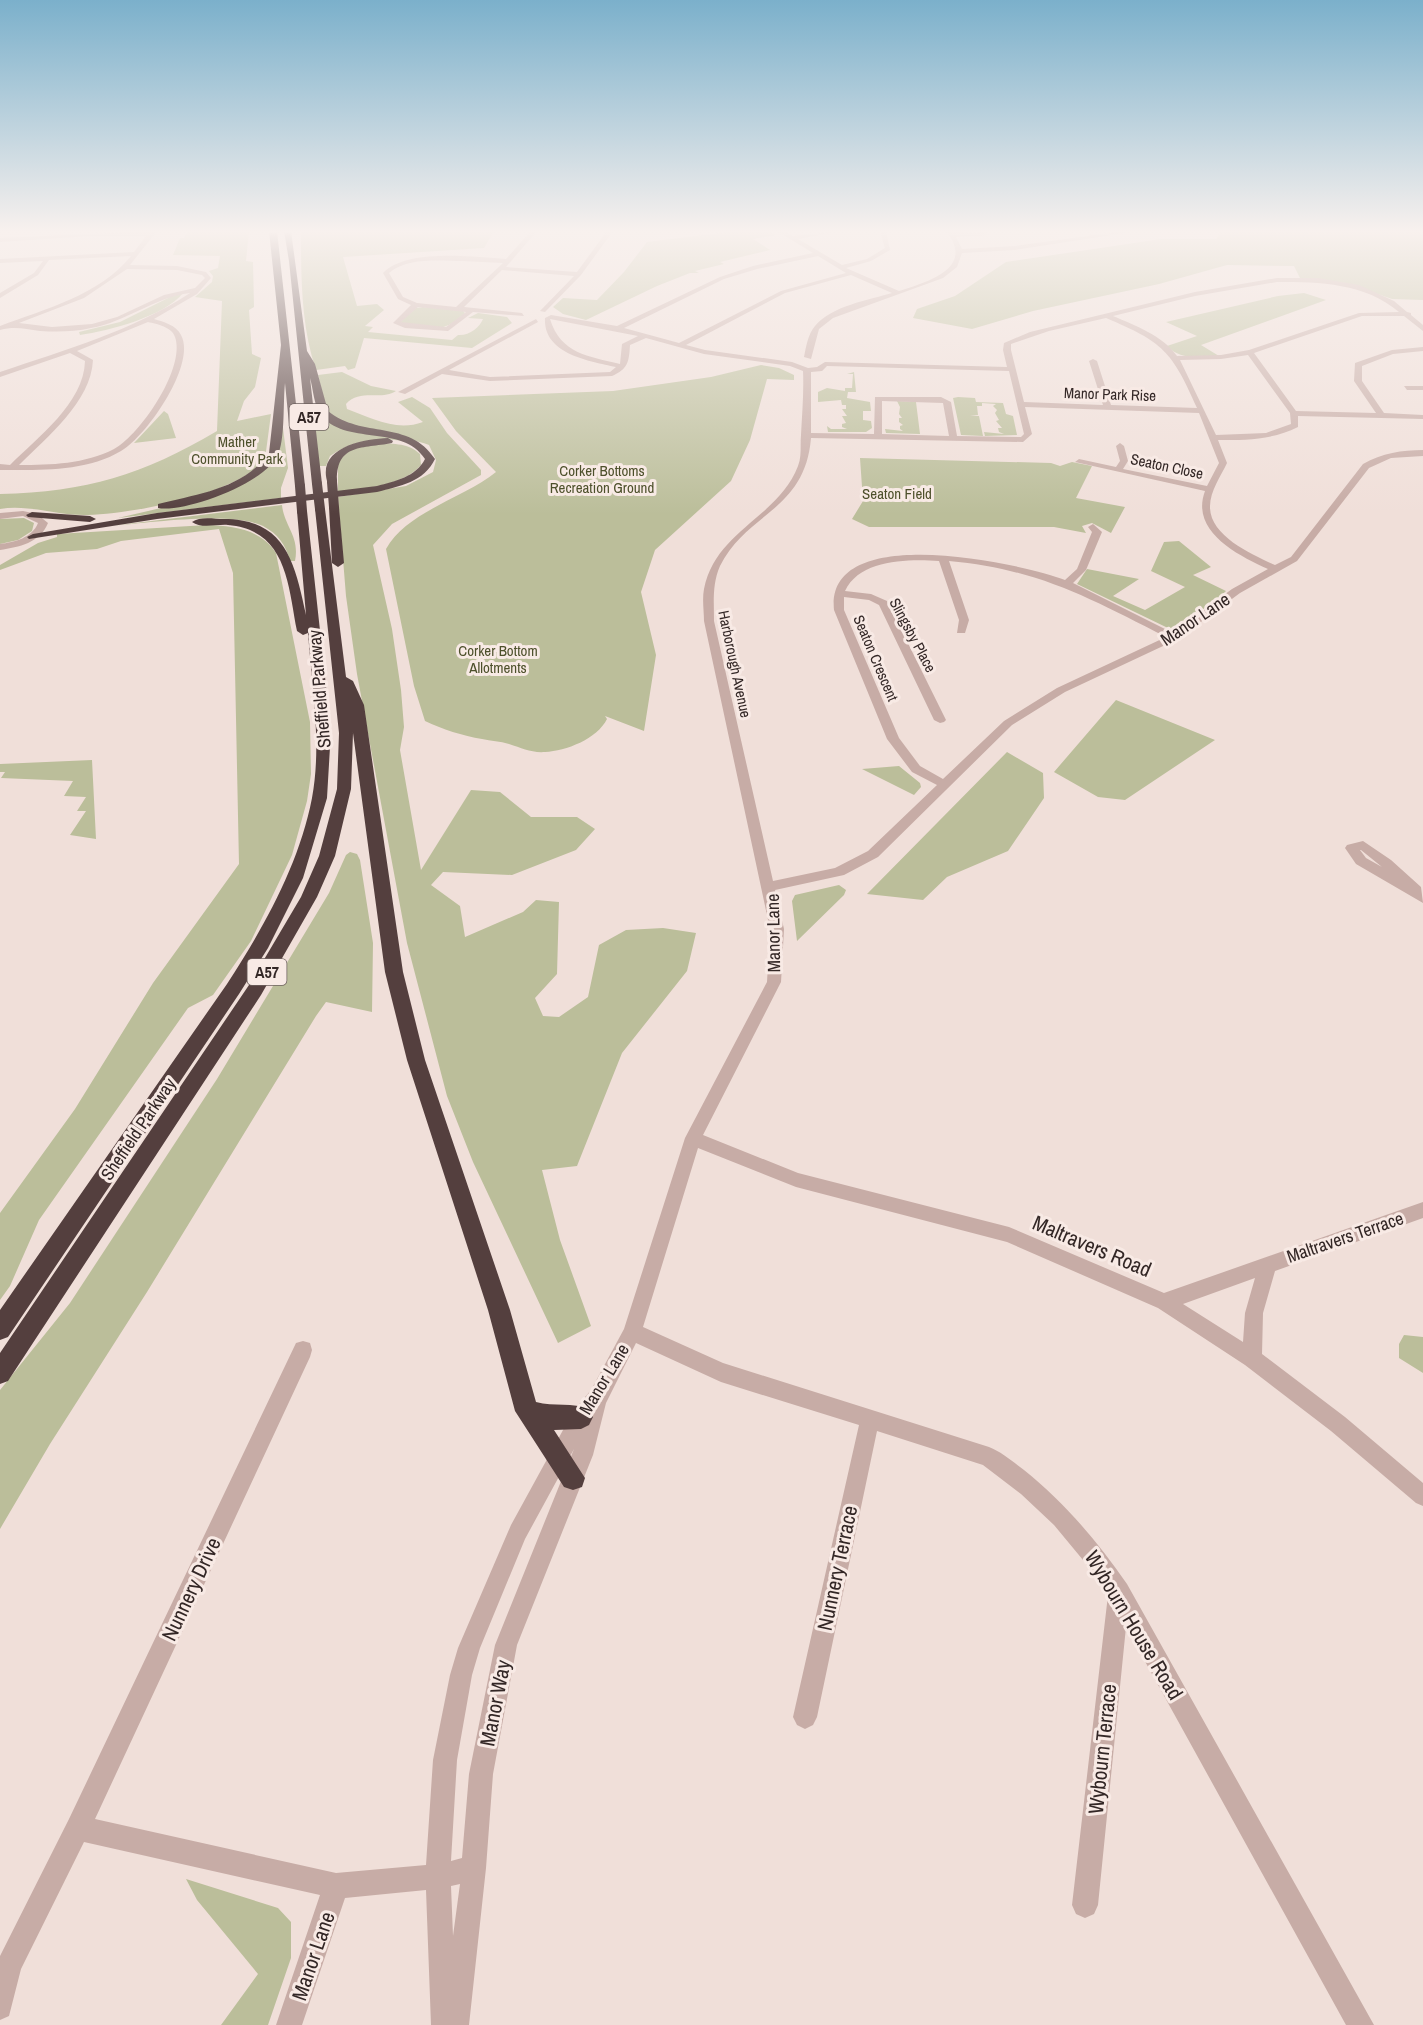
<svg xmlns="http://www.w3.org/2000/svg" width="1423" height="2025" font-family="'Archivo Narrow',sans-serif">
<rect width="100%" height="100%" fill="#f0dfd9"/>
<!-- green -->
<path fill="#bbbe9a" d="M 188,231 L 249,231 L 246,261 L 253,262 L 254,307 L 249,310 L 252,354 L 261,358 L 255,387 L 244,401 L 237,421 L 271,414 L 265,459 C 239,494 131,514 88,515 C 59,516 28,504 0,509 L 0,494 C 87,492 142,475 217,431 L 222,301 L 195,297 L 212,282 L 213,276 L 209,271 L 218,268 L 220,256 L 173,255 L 180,238 L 184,238 Z
M 301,231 L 494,231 L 484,248 L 343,257 L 357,306 L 377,304 L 384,310 L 365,326 L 373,327 L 368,332 L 452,340 L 458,335 C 469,336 480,327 483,319 L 468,318 L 478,313 L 507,317 L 512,323 L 472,348 L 364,338 L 355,368 L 348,370 L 345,366 L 316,370 C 301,326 301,277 301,231 Z
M 736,231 L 770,231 L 776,235 L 753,239 L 770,250 L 720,262 L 724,264 L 695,271 L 699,273 L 690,273 L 657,286 L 586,320 L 563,314 L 553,307 L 563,298 L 597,300 L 624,272 L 647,242 Z
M 1222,231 L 1423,231 L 1423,300 L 1392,299 L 1352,285 L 1300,278 L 1294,266 L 1227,265 L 1159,284 L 1033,311 L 972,329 L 913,318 L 917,309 L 955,296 L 1006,262 L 1161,239 L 1216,239 Z
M 183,293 C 165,316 109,331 80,335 L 79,332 L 120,322 L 172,296 Z
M 1304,293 L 1326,300 L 1201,345 L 1219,356 C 1199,356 1181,361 1167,346 L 1197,336 L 1166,322 L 1278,296 Z
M 423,307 L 463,311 L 465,313 C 441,336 430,327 399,323 L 416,308 Z
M 761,365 L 779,368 L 794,375 L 794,380 L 767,379 L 750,440 L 731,481 L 655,550 L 641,592 L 656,655 L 644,731 L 605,716 L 607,719 C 597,739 566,751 545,752 C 531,753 522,748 509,744 C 500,741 491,741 482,739 C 463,736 442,729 425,721 L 414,686 L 386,549 C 406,512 464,498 496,472 L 456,431 L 432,398 L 613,391 L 711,377 Z
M 342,372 L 371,386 L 396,391 C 381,401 360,388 346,404 L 347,409 C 372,418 396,432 423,422 L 398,402 L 412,397 L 430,408 L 447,433 L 481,470 L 481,475 L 392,524 L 373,545 L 392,629 L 401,690 L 404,727 L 400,750 L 421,870 L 471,790 L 500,792 L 531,817 L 577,817 L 595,829 L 576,850 L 512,875 L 443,872 L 431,885 L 460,906 L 465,937 L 523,912 L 536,900 L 559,902 L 557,974 L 535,998 L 543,1016 L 559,1017 L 588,997 L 599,945 L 626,930 L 663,928 L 696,933 L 687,971 L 622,1053 L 577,1166 L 542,1170 L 560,1240 L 591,1326 L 558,1343 L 473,1162 L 447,1096 L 407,943 L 357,674 L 346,596 L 338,497 L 406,486 L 433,472 L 436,460 L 429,445 C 406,436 345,430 331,415 C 324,407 321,386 318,375 Z
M 854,372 L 856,392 L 848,392 L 847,398 L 870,402 L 871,411 L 863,411 L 863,420 L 871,421 L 872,428 L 866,432 L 828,432 L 827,426 L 831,429 L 847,429 L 842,427 L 842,424 L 846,423 L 842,416 L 847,416 L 842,409 L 846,409 L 846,405 L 842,405 L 841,400 L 818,402 L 818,392 L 827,388 L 845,391 L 845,388 L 852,388 L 853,374 L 847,374 Z
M 958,397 L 975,398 L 976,402 L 1003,403 L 1006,414 L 1013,416 L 1017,435 L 985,436 L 984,432 L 1004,434 L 999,432 L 998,428 L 1002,428 L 996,421 L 999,420 L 995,413 L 997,410 L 993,406 L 996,404 L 982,403 L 982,406 L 977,406 L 978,415 L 970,416 L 979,416 L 983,436 L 961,435 L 953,398 Z
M 897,401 L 916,402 L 920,434 L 886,433 L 885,429 L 903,431 L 900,429 L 900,426 L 903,425 L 899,422 L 899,418 L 902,418 L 899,414 L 900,407 Z
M 317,406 L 326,419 L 405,441 C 378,437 352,440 330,456 L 326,466 L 318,466 L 312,408 Z
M 164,411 L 168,414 L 176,438 L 134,443 Z
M 282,420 L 288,468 L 281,488 L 281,498 L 118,518 L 204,498 L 269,464 Z
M 374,443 C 391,444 407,442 420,454 L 421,465 C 403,486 364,488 338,492 L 338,460 L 352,449 Z
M 860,458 L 1051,463 L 1060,466 L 1072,462 L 1092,466 L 1076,498 L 1125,507 L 1111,533 L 1092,523 L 1082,526 L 1086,533 L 1054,527 L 869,527 L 852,519 L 863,501 Z
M 282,505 C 284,526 300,536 295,561 L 290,561 C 286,545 278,534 263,526 C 230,511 149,523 111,526 Z
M 24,518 L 34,523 L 32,531 L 18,540 L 0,544 L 0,519 Z
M 207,525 C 233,526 261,529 276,553 L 310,722 L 311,774 L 307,801 L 292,855 L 251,941 L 213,995 L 188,1008 L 39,1220 L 10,1286 L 0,1300 L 0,1213 L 75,1109 L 153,983 L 239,864 L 233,573 L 219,529 L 121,541 L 97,549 L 46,553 L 0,570 L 0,565 L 38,543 L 57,537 L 57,534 Z
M 1179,541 L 1211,567 L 1193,575 L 1226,591 L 1213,603 L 1170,629 L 1077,584 L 1087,569 L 1139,579 L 1113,596 L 1145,610 L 1185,587 L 1151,571 L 1164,542 Z
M 1116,700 L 1215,740 L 1125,800 L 1098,797 L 1054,772 Z
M 1007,752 L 1043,773 L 1044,798 L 1008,851 L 947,877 L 923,900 L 867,894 Z
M 92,760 L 96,839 L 70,835 L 86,811 L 77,811 L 86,797 L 64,796 L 73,781 L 1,778 L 5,772 L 0,772 L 0,764 Z
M 899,766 L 920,783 L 921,787 L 914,795 L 862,769 Z
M 350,852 L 357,854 L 360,860 L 373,943 L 372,1012 L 326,1002 L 316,1016 L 147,1292 L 50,1444 L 0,1529 L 0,1390 L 70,1303 L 217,1079 L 329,893 L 346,855 Z
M 839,885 L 846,890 L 844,895 L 797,941 L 792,901 L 795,895 Z
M 1404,1335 L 1423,1337 L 1423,1373 L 1399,1358 L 1399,1344 Z
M 186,1879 L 278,1908 L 291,1922 L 291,1958 L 268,2025 L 221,2025 L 258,1974 L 197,1900 Z"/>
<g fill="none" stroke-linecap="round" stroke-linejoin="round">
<!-- minor -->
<path fill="#c7aca6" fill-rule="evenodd" d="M 151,231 L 157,231 L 130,265 L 177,266 L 206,272 L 211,278 L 197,294 L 154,319 C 164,322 176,325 181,335 C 197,364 146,437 121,451 C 86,472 39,470 0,470 L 0,464 L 10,465 C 37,438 84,403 85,361 L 70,353 L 0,377 L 0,372 C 65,350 132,331 190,293 C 155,297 126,322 91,328 C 74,332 57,332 40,331 C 25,329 15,326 0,330 L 0,326 C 45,309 100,295 131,256 L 49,260 L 38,275 L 0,298 L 0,293 L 34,273 L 43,261 L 0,263 L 0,259 L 134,252 L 146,236 L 90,236 L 0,242 L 0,238 ZM 127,269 L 177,270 L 202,275 L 205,278 L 195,288 L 164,295 L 117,317 L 92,324 L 52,327 L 19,323 L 84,298 ZM 148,322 C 157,324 172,327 175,337 C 186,368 140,435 114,449 C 85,464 51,465 19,465 C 47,437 91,402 93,360 L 77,351 Z
M 531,231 L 537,231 L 506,267 L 577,272 L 607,231 L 613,231 L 581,275 L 545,312 L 540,311 L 574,276 L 502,270 L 464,307 L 522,313 L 524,316 L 473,312 L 448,331 L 405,328 L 393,323 L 411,305 L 398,299 L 383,273 C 407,248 474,257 506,259 ZM 462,261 L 503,263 L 456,307 L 417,303 L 403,297 L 389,273 C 408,257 439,261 462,261 ZM 418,307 L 466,312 L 446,327 L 401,322 Z
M 777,231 L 784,231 L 793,236 L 840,231 L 798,239 L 842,265 L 867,259 L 885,248 L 880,231 L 886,231 L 890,250 L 871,261 L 846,268 L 899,291 C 917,285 961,274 955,248 C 954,242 950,236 947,231 L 980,233 L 978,231 L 984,231 L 987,235 L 956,237 L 962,249 L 1015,246 L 1124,231 L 1138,231 L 1015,250 L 962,253 L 957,267 L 943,278 L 833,318 L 819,329 L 811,359 L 804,357 C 806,347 808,334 815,326 C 831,306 869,300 892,293 L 851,275 L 785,293 L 686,345 L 705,350 L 792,362 L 808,368 L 817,367 L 825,362 L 1007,367 L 1003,350 L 1004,343 L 1030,332 L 1195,292 L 1277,278 L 1318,278 L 1359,285 L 1394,301 L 1407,312 L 1411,313 L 1411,315 L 1423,325 L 1423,331 L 1404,316 L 1362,316 L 1254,353 L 1296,411 L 1376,413 L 1354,381 L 1355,363 L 1392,350 L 1423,347 L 1423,351 L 1393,354 L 1362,366 L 1362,381 L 1384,413 L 1423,415 L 1423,419 L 1298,416 L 1298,427 C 1272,440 1246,440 1218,440 L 1227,463 C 1221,476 1210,491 1210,506 C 1209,536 1253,555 1275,565 L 1291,557 L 1363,464 C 1382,453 1402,450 1423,450 L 1423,456 L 1391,458 L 1369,468 L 1297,561 L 1240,593 L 1178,639 L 1065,692 L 1012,725 L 878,857 L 844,875 L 775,890 L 784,929 L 781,982 L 703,1135 L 798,1173 L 1009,1227 L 1164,1293 L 1423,1202 L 1423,1218 L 1275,1271 L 1263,1313 L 1262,1354 L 1345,1417 L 1423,1483 L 1423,1506 L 1416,1503 L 1331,1431 L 1245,1365 L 1158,1308 L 1007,1242 L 796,1187 L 698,1148 L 643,1327 L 723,1363 L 989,1447 C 1002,1452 1013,1462 1024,1470 C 1065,1503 1097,1541 1127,1584 L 1374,2025 L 1346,2025 L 1126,1627 L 1098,1905 L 1094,1914 L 1085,1918 L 1076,1914 L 1072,1905 L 1108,1595 L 1083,1560 L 1054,1525 L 1021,1494 L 983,1465 L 877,1431 L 817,1717 L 813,1725 L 805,1729 L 797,1725 L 793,1717 L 859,1425 L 721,1382 L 636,1343 L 606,1403 L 593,1455 L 517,1645 L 493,1774 L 486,1868 L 469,2025 L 431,2025 L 426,1890 L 345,1898 L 302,2025 L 276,2025 L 320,1895 L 84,1842 L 21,1969 L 9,2016 L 0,2020 L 0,1956 L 69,1819 L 296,1343 L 303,1341 L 310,1343 L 312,1350 L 310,1357 L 95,1819 L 336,1873 L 426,1865 L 433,1760 L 450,1675 L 458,1648 L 511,1525 L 574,1410 L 591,1390 L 624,1329 L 685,1138 L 767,982 L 770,929 L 704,621 C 704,611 702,599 704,589 C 716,530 778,518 798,466 C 802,456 800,445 801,435 C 802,415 804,393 803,371 L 790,366 L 704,354 L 646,338 L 630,345 C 629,362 628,369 612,376 L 490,381 L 442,374 L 405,394 L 398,392 L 536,319 L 538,322 L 449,370 L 490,377 L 610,372 L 616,367 C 589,361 543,354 545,318 L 551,315 L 617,326 L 720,277 L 753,266 L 813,253 ZM 818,256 L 846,273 L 781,291 L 679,343 L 624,328 L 724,279 L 757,269 ZM 1277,282 C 1320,282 1365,283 1399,312 L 1359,313 L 1249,350 L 1221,355 L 1177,356 C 1162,335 1136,326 1113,316 L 1195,296 ZM 1106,318 C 1163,342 1172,351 1197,408 L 1111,405 L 1097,361 L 1093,359 L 1089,361 L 1103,405 L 1024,402 L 1011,350 L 1011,344 L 1049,331 ZM 550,319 L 638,336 L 622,344 L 620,364 C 588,356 561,354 550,319 ZM 1248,355 L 1290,413 L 1291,424 L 1266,433 L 1216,435 L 1180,360 L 1221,359 ZM 827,366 L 1009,371 L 1024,434 L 1021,437 L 957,436 L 951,402 L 941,397 L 875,397 L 874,434 L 811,433 L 811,372 L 822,371 ZM 882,401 L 943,403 L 949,436 L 882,434 ZM 1025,407 L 1199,413 L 1219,463 L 1207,486 L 1123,469 L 1128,461 L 1124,446 L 1120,443 L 1116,446 L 1120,461 L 1116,467 L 1079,459 L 1075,462 L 1205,491 C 1190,531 1237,555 1268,569 L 1232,589 L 1173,633 L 1073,583 L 1086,570 L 1102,532 L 1093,524 L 1088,527 L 1092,532 L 1077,569 L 1065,580 C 1020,563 825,520 834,610 L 887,739 L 912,772 L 937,785 L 868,851 L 835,868 L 773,881 L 714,621 C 714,603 712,584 720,566 C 747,512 805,511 811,438 L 1023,442 L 1032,434 ZM 939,561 L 959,620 L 957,633 L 965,633 L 969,620 L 949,561 C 1038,569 1089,598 1166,637 L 1057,688 L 1004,721 L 943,779 L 920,766 L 899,738 L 844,610 L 844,597 L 869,600 L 879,605 L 934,720 L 940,723 L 944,722 L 946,720 L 887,601 L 871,594 L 845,591 C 860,559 909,559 939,561 ZM 1255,1278 L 1245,1313 L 1243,1342 L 1183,1304 ZM 574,1449 L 495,1645 L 469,1774 L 462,1858 L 451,1861 L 457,1760 L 472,1675 L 480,1648 L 525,1539 ZM 460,1884 L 453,1936 L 451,1886 Z
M 1404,386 L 1423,386 L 1423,390 L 1407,390 Z
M 23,511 L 37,514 L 48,523 C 40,543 19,547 0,550 L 0,544 C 15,542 32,538 38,523 L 23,516 L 0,519 L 0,513 Z
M 1363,841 L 1391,860 L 1421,887 L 1423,903 L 1356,864 L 1345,848 L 1347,845 ZM 1360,850 L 1361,850 L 1382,867 L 1366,858 Z"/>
<!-- highway -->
<path fill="#543f3e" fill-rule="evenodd" d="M 269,231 L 277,231 L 305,486 L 300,489 L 295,486 L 285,383 C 283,403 285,435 279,452 C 270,482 185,513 158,508 L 158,504 C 198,494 243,489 269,453 L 281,345 Z
M 284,231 L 291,231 L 307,351 L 315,364 L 328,411 C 362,439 409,419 435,459 C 424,482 400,486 377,492 L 157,519 L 29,539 L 27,537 L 33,534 L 157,513 L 377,486 C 395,481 416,477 425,459 C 402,423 345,447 320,414 C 314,405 313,388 310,378 L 322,484 L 317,487 L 312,484 L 289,261 Z
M 388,438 L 393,441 L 392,443 C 362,449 336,443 337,482 L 328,484 C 315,448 362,439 388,438 Z
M 334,504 L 339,507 L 344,563 L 338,567 L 332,563 L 329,507 Z
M 320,506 L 325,509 L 346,677 L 353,681 L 364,705 L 403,972 L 425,1060 L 510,1310 L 536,1402 C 554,1407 573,1402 589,1409 L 593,1417 L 589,1425 L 581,1429 L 554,1430 L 585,1478 L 582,1487 L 573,1490 L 564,1487 L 515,1411 L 488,1310 L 407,1060 L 385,972 L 349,703 L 353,733 L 351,789 L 335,856 L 317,897 L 261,995 L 8,1381 L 0,1384 L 0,1353 L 249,985 L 301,897 L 319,856 L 337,789 L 339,733 L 315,509 Z
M 302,508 L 307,511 L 327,695 L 330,747 L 327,798 L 303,878 L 268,948 L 239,994 L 8,1337 L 0,1340 L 0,1310 L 227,984 C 264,927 299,865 312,798 C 322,744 312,687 308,633 L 303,635 L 297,631 C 288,585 287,530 228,525 C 217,524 201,529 192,522 C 200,516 214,519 224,519 C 286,519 295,564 306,615 L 297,511 Z
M 32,512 L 90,516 L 96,519 L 90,522 L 28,517 L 26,515 Z"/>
<!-- highway-bridge -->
<path stroke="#543f3e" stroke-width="10" d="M 332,482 L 334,507
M 317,484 L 320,509
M 300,486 L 302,511"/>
</g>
<!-- sky -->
<linearGradient id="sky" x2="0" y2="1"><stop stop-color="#7bb0cb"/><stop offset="0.45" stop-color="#f8f1ee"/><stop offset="1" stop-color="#f8f1ee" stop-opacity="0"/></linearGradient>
<rect width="1423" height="514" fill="url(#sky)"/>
<g text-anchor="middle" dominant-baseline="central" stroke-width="6" stroke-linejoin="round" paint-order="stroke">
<!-- far-street labels -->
<g font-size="15" fill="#332726" stroke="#f8eae5">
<text transform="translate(1110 394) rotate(2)">Manor Park Rise</text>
<text transform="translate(1167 466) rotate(12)">Seaton Close</text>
<text transform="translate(913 635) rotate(62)">Slingsby Place</text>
<text transform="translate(876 658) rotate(67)">Seaton Crescent</text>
<text transform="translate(735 664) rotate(78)">Harborough Avenue</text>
</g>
<!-- far-park labels -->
<g font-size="15" fill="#4d502b" stroke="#f8eae5">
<text x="237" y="441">Mather<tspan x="237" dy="17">Community Park</tspan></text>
<text x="602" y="470">Corker Bottoms<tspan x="602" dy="17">Recreation Ground</tspan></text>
<text x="897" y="493">Seaton Field</text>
<text x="498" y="650">Corker Bottom<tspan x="498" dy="17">Allotments</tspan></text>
</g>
<!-- shield labels -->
<g fill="#f8eae5" stroke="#6e625f" stroke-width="1.5">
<rect x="289.5" y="404" width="39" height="26" rx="4.5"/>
<rect x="247.5" y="959" width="39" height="26" rx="4.5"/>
</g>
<g font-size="16" font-weight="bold" fill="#332726">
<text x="309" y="417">A57</text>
<text x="267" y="972">A57</text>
</g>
<!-- street labels -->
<g font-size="18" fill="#332726" stroke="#f8eae5">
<text transform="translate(1195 619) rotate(-34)">Manor Lane</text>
<text transform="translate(319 689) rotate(-95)">Sheffield Parkway</text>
<text transform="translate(773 933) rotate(-91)">Manor Lane</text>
<text transform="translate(138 1129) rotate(-56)">Sheffield Parkway</text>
<text transform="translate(1345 1237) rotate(-19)">Maltravers Terrace</text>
<text transform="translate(604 1379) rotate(-59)">Manor Lane</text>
</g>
<!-- near-street labels -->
<g font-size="21" fill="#332726" stroke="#f8eae5">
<text transform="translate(1092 1246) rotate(23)">Maltravers Road</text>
<text transform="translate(837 1568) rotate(-78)">Nunnery Terrace</text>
<text transform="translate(191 1589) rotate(-65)">Nunnery Drive</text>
<text transform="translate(1134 1625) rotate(59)">Wybourn House Road</text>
<text transform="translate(495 1703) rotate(-79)">Manor Way</text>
<text transform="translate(1102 1749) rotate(-84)">Wybourn Terrace</text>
<text transform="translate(313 1956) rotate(-71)">Manor Lane</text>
</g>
</g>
</svg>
